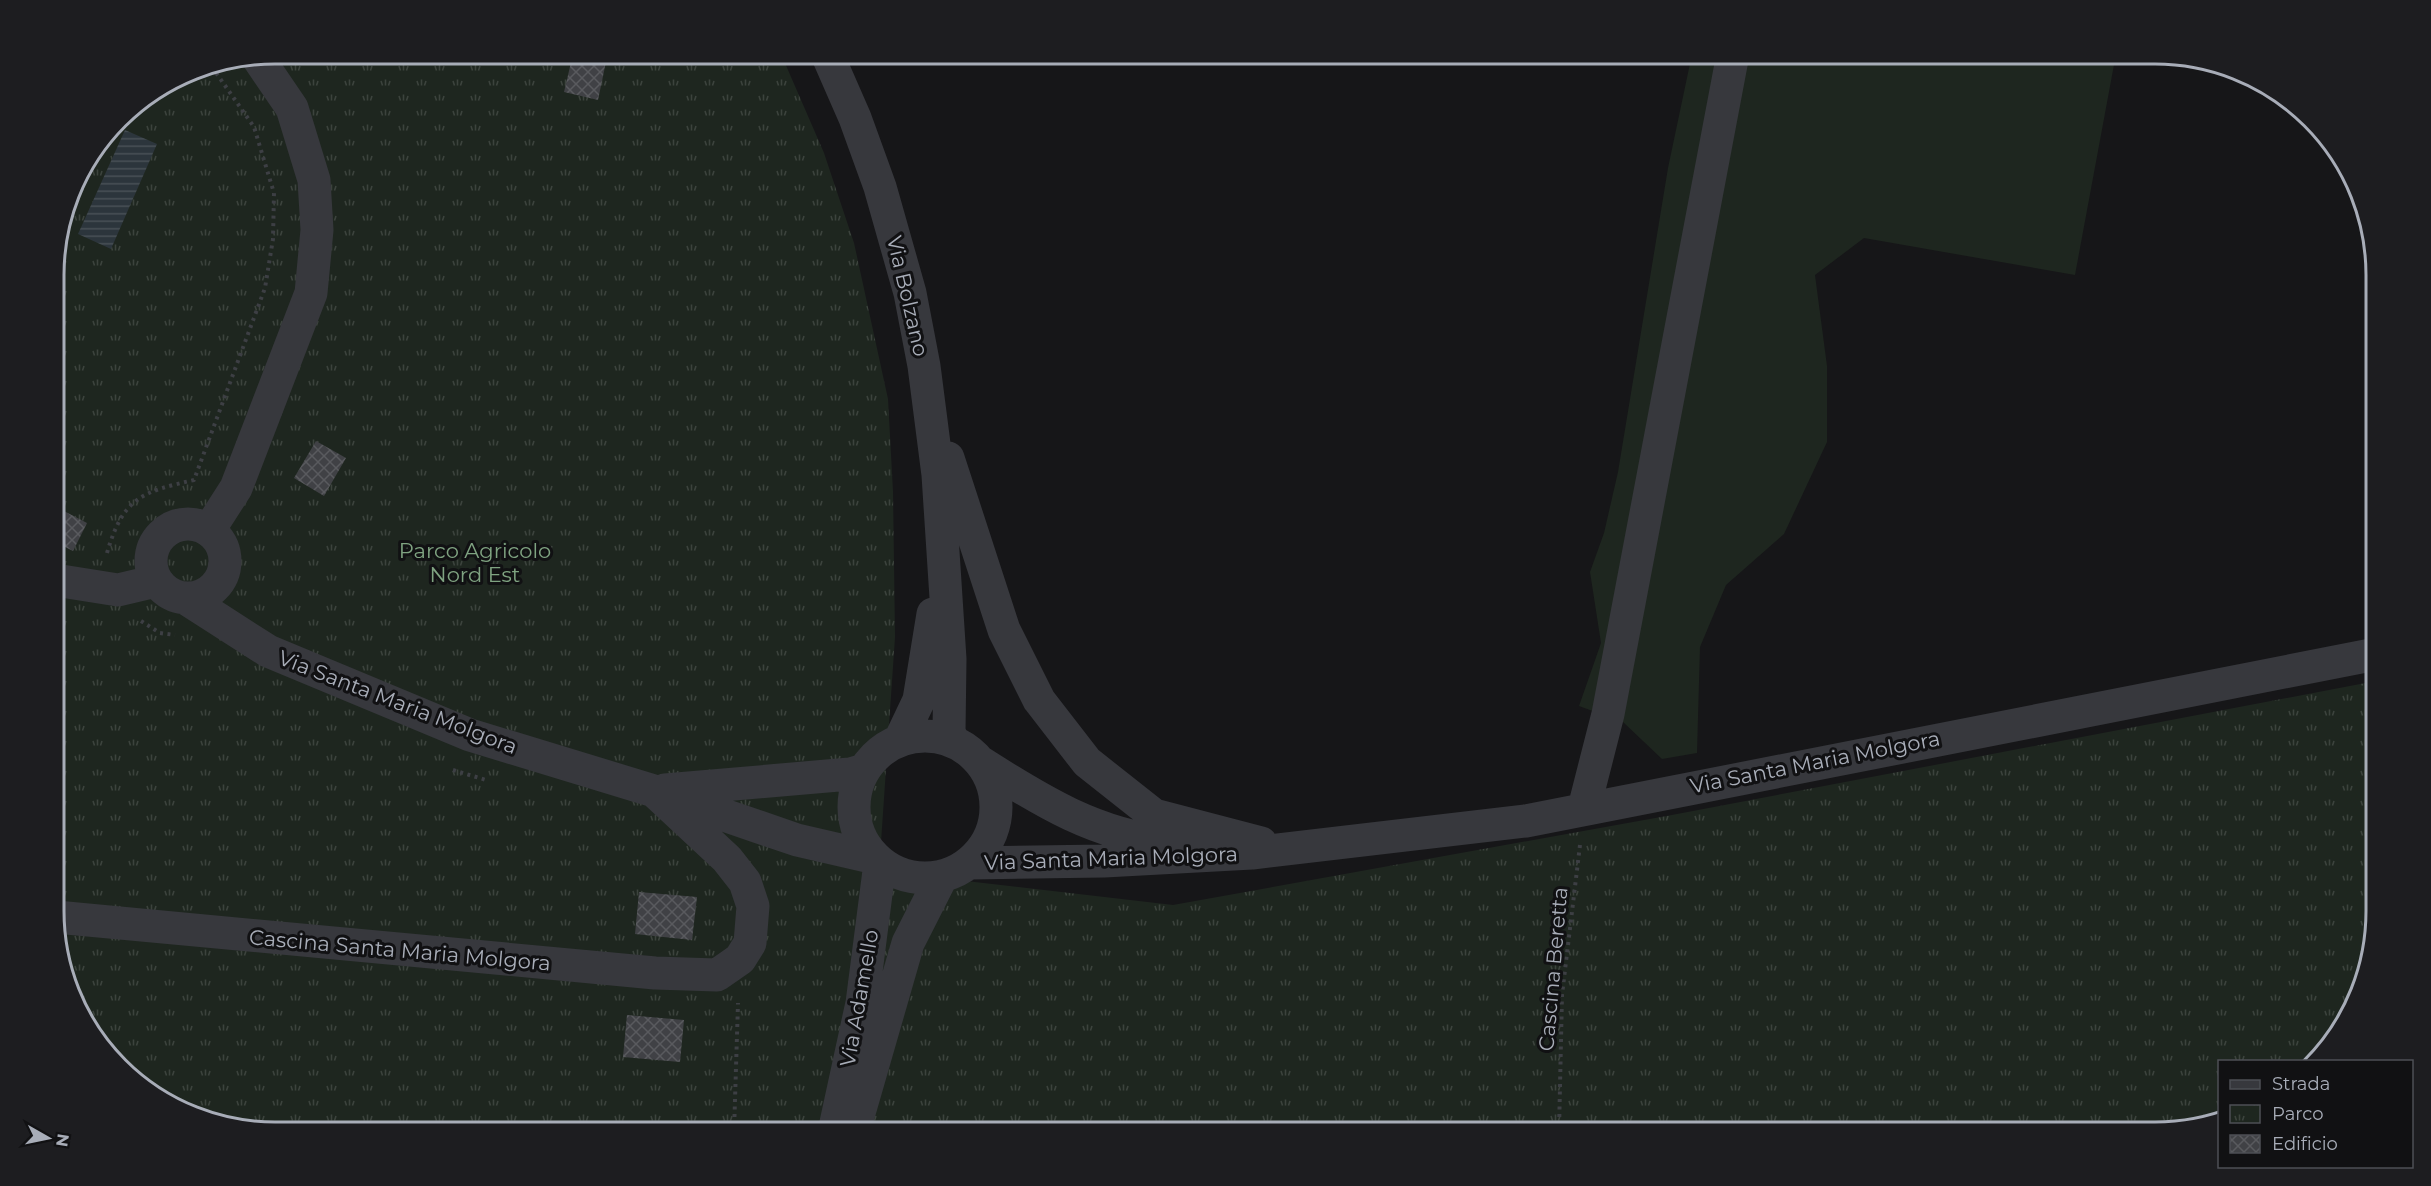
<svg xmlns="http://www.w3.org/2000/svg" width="2431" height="1186" font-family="Montserrat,sans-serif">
<defs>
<pattern id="park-tufts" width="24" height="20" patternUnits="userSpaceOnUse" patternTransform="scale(1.5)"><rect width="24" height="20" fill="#1e261f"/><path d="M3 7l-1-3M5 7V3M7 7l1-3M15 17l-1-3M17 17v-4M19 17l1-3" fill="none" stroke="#3c433d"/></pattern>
<pattern id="water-rules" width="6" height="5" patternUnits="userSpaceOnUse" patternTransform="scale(1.5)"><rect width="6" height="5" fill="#2c353c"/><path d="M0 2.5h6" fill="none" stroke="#485056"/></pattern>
<pattern id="building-cross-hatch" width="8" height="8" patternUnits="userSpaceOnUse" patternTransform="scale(1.5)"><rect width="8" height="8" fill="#404145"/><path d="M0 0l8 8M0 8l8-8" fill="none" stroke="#595a5e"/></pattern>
</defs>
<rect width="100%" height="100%" fill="#161618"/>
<!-- grass -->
<path fill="#1e261f" d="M 1692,54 L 2116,54 L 2075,275 L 1864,238 L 1815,275 L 1827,366 L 1827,442 L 1784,534 L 1726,585 L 1700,647 L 1697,753 L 1662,759 L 1623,722 L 1579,706 L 1601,643 L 1590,572 L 1604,533 L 1618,472 L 1668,168 Z"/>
<!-- park -->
<path fill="url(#park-tufts)" d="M 276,54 L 781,54 L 824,153 L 854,243 L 888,399 L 893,492 L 895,637 L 879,871 L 1173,905 L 1672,815 L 2376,681 L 2377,910 L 2354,1008 L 2316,1061 L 2220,1062 L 2219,1122 L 2169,1132 L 276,1132 L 178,1109 L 100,1045 L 56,939 L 55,261 L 77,177 L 129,109 L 191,71 Z"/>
<!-- water -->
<path fill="url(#water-rules)" d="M 125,130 L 157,144 L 111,249 L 78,234 Z"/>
<!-- building -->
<path fill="url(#building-cross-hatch)" d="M 573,54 L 607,57 L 598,100 L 564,92 Z
M 316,441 L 346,458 L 324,496 L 294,478 Z
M 62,510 L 87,523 L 73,551 L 55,542 L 55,524 Z
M 639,892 L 697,897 L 692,940 L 635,934 Z
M 627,1015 L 684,1020 L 680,1062 L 623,1057 Z"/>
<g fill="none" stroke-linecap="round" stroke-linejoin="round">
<!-- path -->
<path stroke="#3d3f44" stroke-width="4" stroke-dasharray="3 4.5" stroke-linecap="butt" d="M 107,553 C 123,498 141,492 194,480 L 265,288 L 273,239 L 274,193 L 254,127 L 212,67
M 141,621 L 160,633 L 175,635
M 453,770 L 486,780
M 734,1132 L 738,1003
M 1559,1132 L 1562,995 L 1580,845"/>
<!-- minor -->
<path stroke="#37383d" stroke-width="33" d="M 827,54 L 855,118 L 880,187 L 910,293 L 924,366 L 938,475 L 950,659 L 949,732 L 953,741
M 948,458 L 1004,630 L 1039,700 L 1087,762 L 1154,815 L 1261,843
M151 561a37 37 0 1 1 74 0a37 37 0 1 1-74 0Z
M 209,530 L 236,488 L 311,293 L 317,230 L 314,180 L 292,108 L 258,58
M 55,580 L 118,590 L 156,581
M 187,599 L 268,651 L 470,735 L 654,791 L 797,840 L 875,858
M854 807a71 71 0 1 1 142 0a71 71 0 1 1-142 0Z
M 900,740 L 919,700 L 933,614
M 980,762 C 1041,801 1096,835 1170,843
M 665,790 L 850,774 L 864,770
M 1584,808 L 1608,714 L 1733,54
M 969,863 L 1104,861 L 1252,853 L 1526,821 L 2376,654
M 56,917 L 655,973 L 717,975 L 730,966 L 740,959 L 750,943 L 753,906 L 745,882 L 727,859 L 654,791
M 857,1120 L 908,943 L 942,876
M 834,1132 L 862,1003 L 880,863"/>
</g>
<g text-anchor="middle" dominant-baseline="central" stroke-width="6" stroke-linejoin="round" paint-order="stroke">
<!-- street labels -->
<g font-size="21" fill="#a8adb8" stroke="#111113">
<text transform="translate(908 296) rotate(77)">Via Bolzano</text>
<text transform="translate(398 702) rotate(21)">Via Santa Maria Molgora</text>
<text transform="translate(1815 762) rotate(-11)">Via Santa Maria Molgora</text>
<text transform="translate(1111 858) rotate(-2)">Via Santa Maria Molgora</text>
<text transform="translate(400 950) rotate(5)">Cascina Santa Maria Molgora</text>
<text transform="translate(1553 969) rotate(-85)">Cascina Beretta</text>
<text transform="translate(859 998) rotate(-80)">Via Adamello</text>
</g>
<!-- park labels -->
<g font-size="21" fill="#7fa381" stroke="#111113">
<text x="475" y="550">Parco Agricolo<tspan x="475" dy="24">Nord Est</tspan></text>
</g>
</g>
<!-- crop -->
<path d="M0 0H2431V1186H0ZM275 64H2155A211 211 0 0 1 2366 275V911A211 211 0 0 1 2155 1122H275A211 211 0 0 1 64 911V275A211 211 0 0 1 275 64Z" fill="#1d1d20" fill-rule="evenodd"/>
<path fill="none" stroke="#a8adb8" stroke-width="3" d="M275 64H2155A211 211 0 0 1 2366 275V911A211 211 0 0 1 2155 1122H275A211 211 0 0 1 64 911V275A211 211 0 0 1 275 64Z"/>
<!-- legend -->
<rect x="2218" y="1060" width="195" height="108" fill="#111113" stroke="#4d4f55" stroke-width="1.5"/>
<rect x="2230" y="1080" width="30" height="9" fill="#37383d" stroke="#4d4f55" stroke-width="1.5"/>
<text x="2272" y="1090" font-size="18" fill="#a8adb8">Strada</text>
<rect x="2230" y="1105" width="30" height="18" fill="url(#park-tufts)" stroke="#4d4f55" stroke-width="1.5"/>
<text x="2272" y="1120" font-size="18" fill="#a8adb8">Parco</text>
<rect x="2230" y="1135" width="30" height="18" fill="url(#building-cross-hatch)" stroke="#4d4f55" stroke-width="1.5"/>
<text x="2272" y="1150" font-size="18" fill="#a8adb8">Edificio</text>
<!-- north arrow -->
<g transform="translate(48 1138) rotate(99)" stroke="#111113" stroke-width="4.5" paint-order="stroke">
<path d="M0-4.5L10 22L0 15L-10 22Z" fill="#a8adb8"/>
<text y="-9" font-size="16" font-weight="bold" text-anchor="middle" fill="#a8adb8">N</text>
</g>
</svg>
